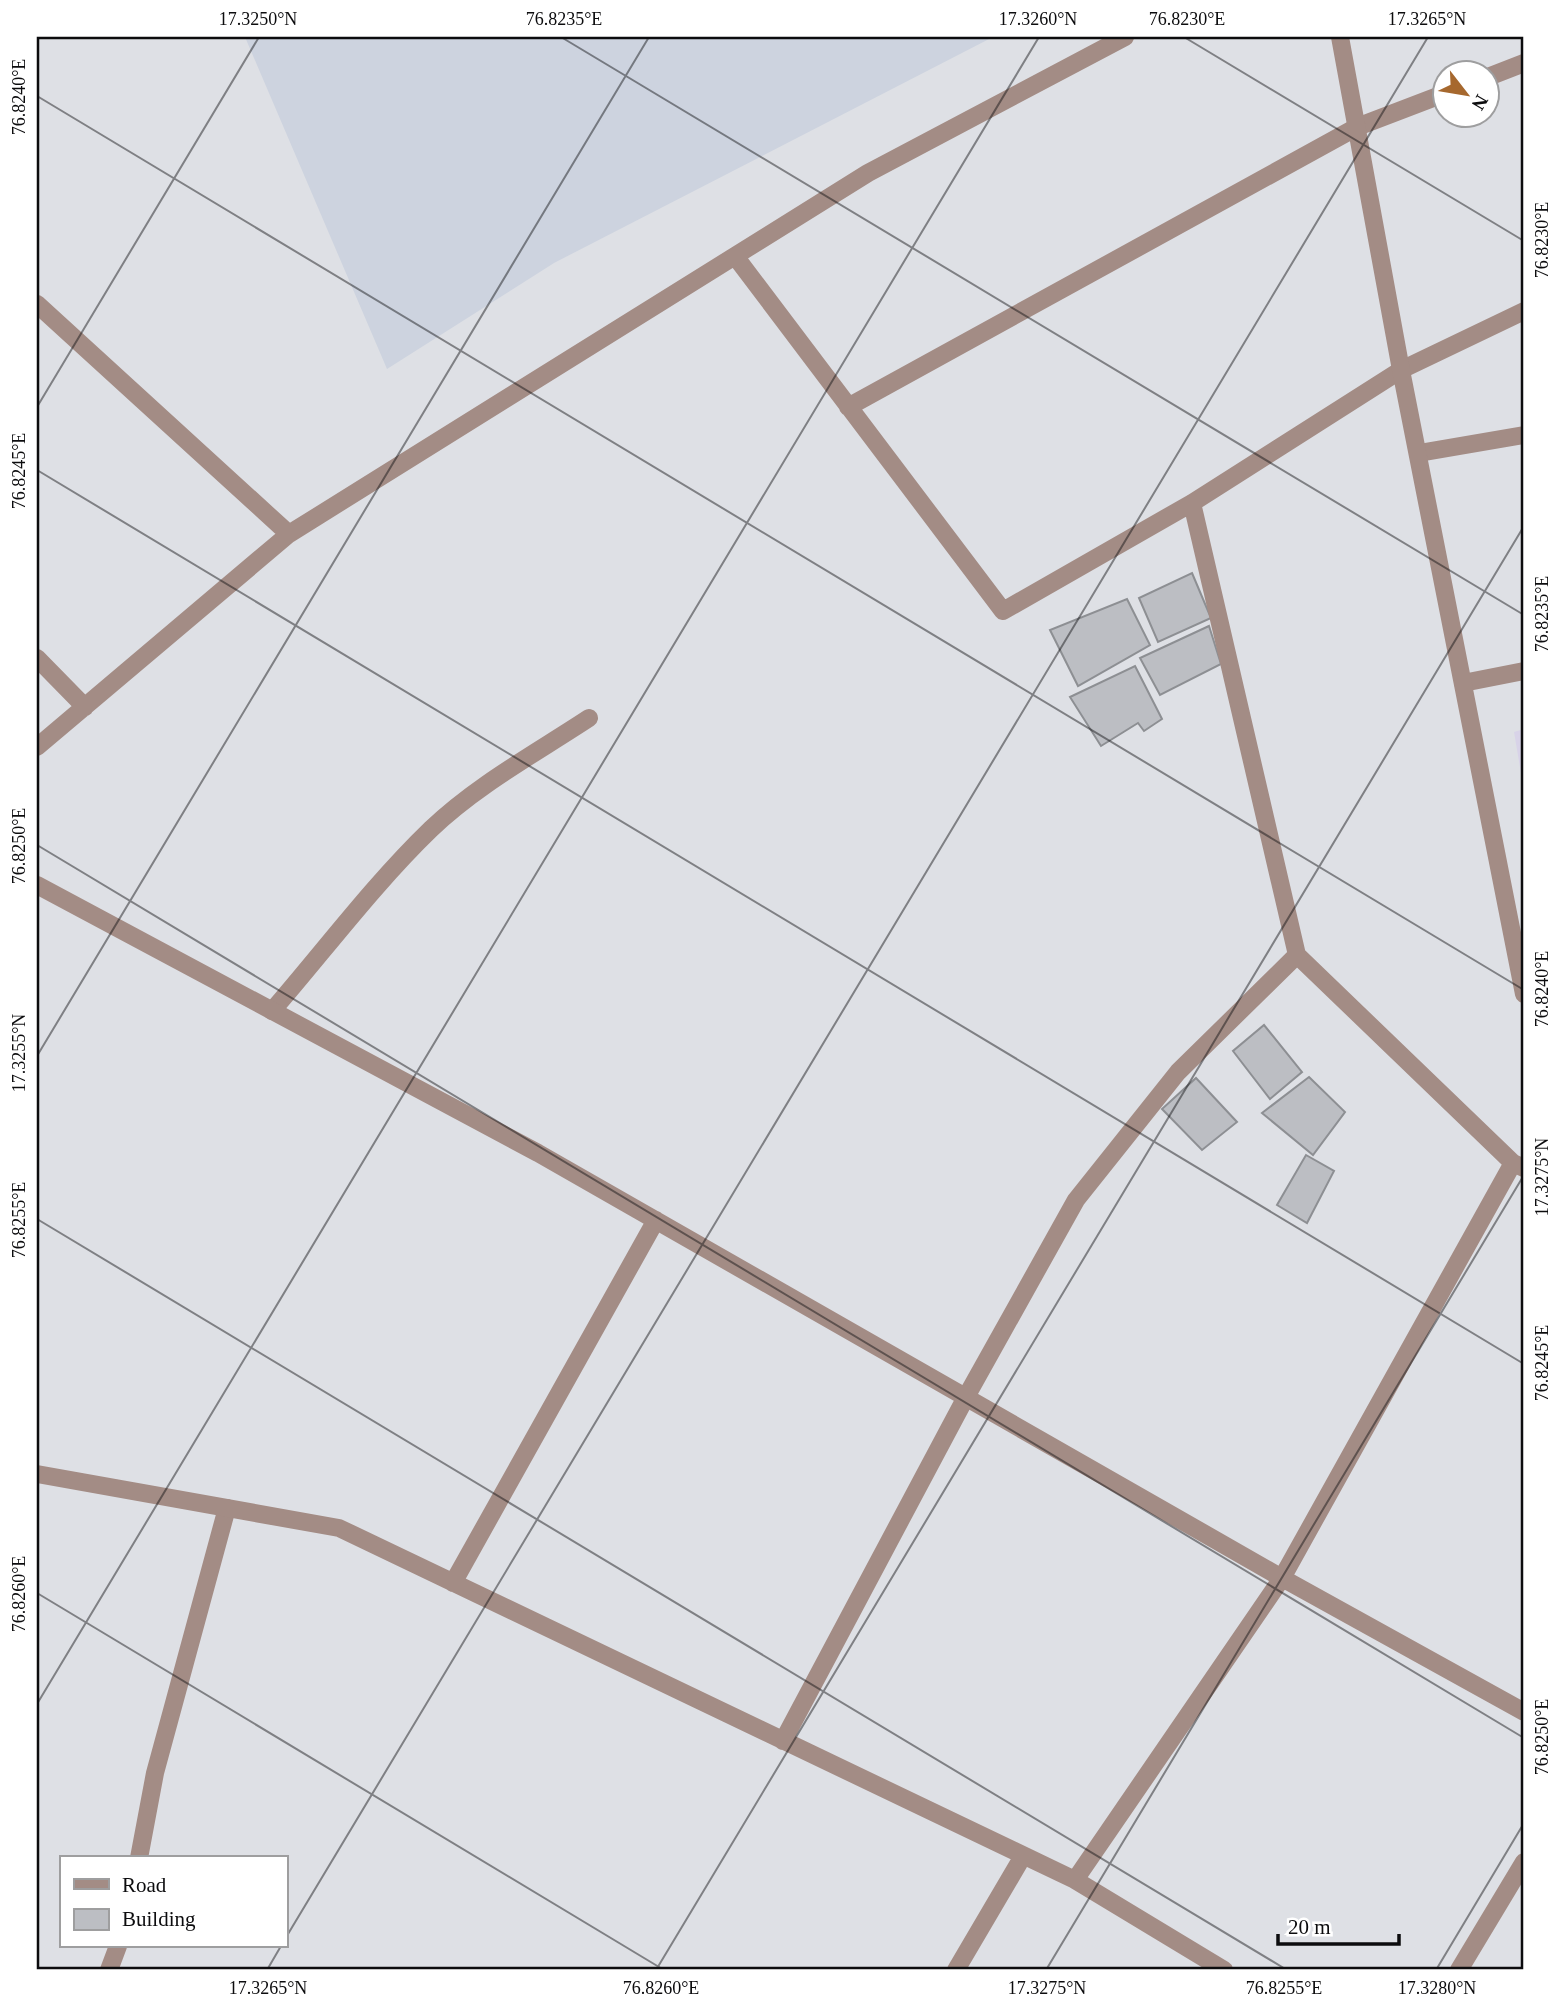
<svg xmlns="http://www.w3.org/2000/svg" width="1561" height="2007" font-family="'Times New Roman',serif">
<rect width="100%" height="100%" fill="#dee0e5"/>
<!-- built -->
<path fill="#cdd3df" d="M 245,37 L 993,37 L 554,263 L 387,369 Z"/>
<!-- education -->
<path fill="#d8d3e8" d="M 1524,729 L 1524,791 L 1514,732 Z"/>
<!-- building -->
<path fill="#bcbec3" stroke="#8d8f93" stroke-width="2" d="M 1192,573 L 1211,618 L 1158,642 L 1139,598 Z
M 1127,599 L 1150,645 L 1078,686 L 1050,630 Z
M 1209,626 L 1221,664 L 1160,695 L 1140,658 Z
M 1135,666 L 1162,719 L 1144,731 L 1138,723 L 1101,746 L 1070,697 Z
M 1264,1025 L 1302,1072 L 1270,1099 L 1233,1051 Z
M 1309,1077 L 1345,1112 L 1313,1155 L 1262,1113 Z
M 1196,1078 L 1237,1122 L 1202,1150 L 1162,1109 Z
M 1306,1155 L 1334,1171 L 1307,1223 L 1277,1205 Z"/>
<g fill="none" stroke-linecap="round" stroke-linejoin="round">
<!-- service -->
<path stroke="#a38c85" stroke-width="18" d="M 272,1011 C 324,951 374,884 431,829 C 477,785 536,753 589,718
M 139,1858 L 155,1773 L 227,1508
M 109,1970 L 118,1946"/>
<!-- minor -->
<path stroke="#a38c85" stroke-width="18" d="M 1488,77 L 1524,63
M 735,256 L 1003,611 L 1192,503 L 1401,370 L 1524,311
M 37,304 L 289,534
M 848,407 L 1357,127 L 1446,93
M 1419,453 L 1524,435
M 1192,503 L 1297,955 L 1513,1163 L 1524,1168
M 37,658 L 85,707
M 1463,683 L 1524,671
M 37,747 L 289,534 L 868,173 L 1125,37
M 37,885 L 538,1153 L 1282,1578 L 1524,1712
M 37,1474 L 339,1528 L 1075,1880 L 1224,1970
M 453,1583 L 656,1220
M 783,1741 L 966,1397 L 1076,1200 L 1178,1072 L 1297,955
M 1075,1880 L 1282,1578 L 1513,1163
M 956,1970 L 1023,1856
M 1459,1970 L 1524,1862"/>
<!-- tertiary -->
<path stroke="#a38c85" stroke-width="18" d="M 1340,37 L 1401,370 L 1524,994"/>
</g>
<!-- ticks -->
<path fill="none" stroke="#0c0c0e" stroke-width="2" stroke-opacity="0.45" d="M 561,37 L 1524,615M 1184,37 L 1524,241M 37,96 L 1524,990M 37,407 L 259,37M 37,470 L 1524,1364M 37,845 L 1524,1738M 37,1056 L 649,37M 37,1219 L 1287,1970M 37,1593 L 664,1970M 37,1704 L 1039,37M 285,1939 L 1428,37M 37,1968 L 41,1970M 267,1970 L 281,1946M 656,1970 L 1524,526M 1046,1970 L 1524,1175M 1436,1970 L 1524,1823"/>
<!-- border -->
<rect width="1561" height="2007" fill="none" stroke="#ffffff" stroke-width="77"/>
<!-- legend -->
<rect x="60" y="1856" width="228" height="91" fill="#ffffff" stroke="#9e9e9f" stroke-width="2"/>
<rect x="74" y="1879" width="35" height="10" fill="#a38c85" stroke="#9e9e9f" stroke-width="2"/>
<text x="122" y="1892" font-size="21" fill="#0c0c0e">Road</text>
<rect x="74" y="1909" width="35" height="21" fill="#bcbec3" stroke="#9e9e9f" stroke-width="2"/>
<text x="122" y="1926" font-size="21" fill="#0c0c0e">Building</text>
<!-- north arrow -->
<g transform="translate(1466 94) rotate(121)"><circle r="33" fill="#ffffff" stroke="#9e9e9f" stroke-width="2"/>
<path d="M0-5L12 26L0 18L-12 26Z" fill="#a6682e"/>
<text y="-10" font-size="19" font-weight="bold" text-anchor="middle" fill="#0c0c0e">N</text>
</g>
<!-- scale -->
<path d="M1278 1934v10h121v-10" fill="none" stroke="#0c0c0e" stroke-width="3.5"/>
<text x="1288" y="1934" font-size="21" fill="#0c0c0e" stroke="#ffffff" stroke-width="5" paint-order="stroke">20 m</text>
<rect x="38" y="38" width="1484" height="1930" fill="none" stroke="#0c0c0e" stroke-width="2.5"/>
<g font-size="18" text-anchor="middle" fill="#0c0c0e">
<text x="258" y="25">17.3250°N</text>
<text x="564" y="25">76.8235°E</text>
<text x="1038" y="25">17.3260°N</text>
<text x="1187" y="25">76.8230°E</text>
<text x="1427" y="25">17.3265°N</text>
<text transform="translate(19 97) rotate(-90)" y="6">76.8240°E</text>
<text transform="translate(1542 240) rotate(-90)" y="6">76.8230°E</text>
<text transform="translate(19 471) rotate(-90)" y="6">76.8245°E</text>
<text transform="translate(1542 614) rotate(-90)" y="6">76.8235°E</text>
<text transform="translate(19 846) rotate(-90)" y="6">76.8250°E</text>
<text transform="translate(1542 989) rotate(-90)" y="6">76.8240°E</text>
<text transform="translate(19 1053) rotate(-90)" y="6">17.3255°N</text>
<text transform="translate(1542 1177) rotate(-90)" y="6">17.3275°N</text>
<text transform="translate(19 1220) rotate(-90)" y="6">76.8255°E</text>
<text transform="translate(1542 1363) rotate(-90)" y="6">76.8245°E</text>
<text transform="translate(19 1594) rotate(-90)" y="6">76.8260°E</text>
<text transform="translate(1542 1737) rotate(-90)" y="6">76.8250°E</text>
<text x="268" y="1994">17.3265°N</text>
<text x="661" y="1994">76.8260°E</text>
<text x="1047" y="1994">17.3275°N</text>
<text x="1284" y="1994">76.8255°E</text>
<text x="1437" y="1994">17.3280°N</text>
</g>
</svg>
